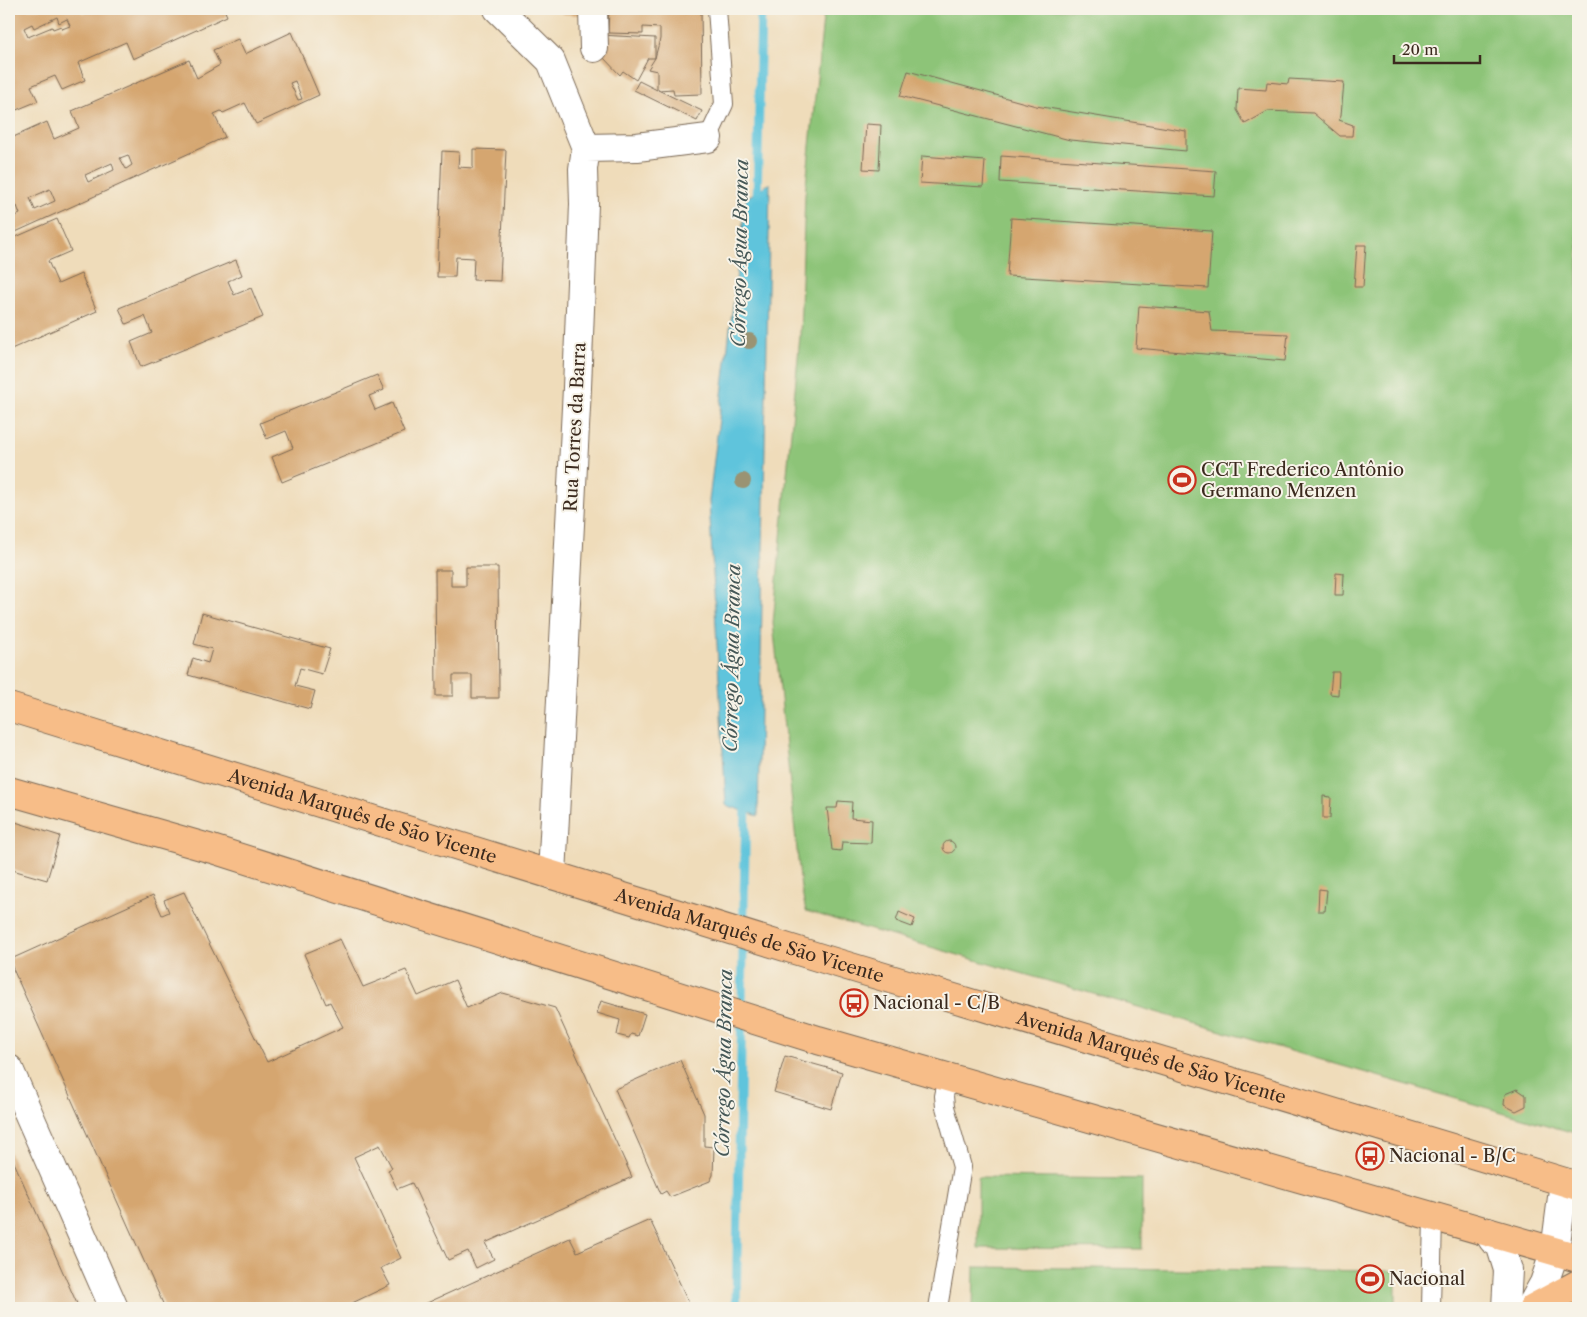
<svg xmlns="http://www.w3.org/2000/svg" width="1587" height="1317" font-family="'Libre Caslon Text',serif">
<rect width="100%" height="100%" fill="#f7f3e8"/>
<filter id="ink" filterUnits="userSpaceOnUse"><feTurbulence type="fractalNoise" baseFrequency=".02" numOctaves="2"/><feDisplacementMap in="SourceGraphic" scale="10" xChannelSelector="R" yChannelSelector="G"/><feConvolveMatrix kernelMatrix="1 2 1 2 8 2 1 2 1" color-interpolation-filters="sRGB"/></filter>
<filter id="wash" filterUnits="userSpaceOnUse"><feTurbulence type="fractalNoise" baseFrequency=".0096" numOctaves="4" result="noise"/><feDisplacementMap in="SourceGraphic" scale="20" xChannelSelector="R" yChannelSelector="G"/><feGaussianBlur stdDeviation="1.12" result="paint"/><feColorMatrix in="noise" values="0 0 0 0 0 0 0 0 0 0 0 0 0 0 0 0 0 1.4 0 .05"/><feComposite in="paint" operator="in"/></filter>
<g filter="url(#wash)">
<rect width="100%" height="100%" fill="#efdcba"/>
<!-- green -->
<path fill="#8dc478" stroke="#64774b" d="M 824,9 L 1578,9 L 1578,1134 L 806,911 L 801,888 L 773,623 L 800,336 L 805,195 Z
M 978,1177 L 1142,1179 L 1142,1249 L 978,1248 Z
M 974,1267 L 1396,1271 L 1396,1308 L 973,1308 Z"/>
<!-- water -->
<path fill="#5fc4dc" stroke="#4d777d" d="M 770,183 L 758,816 L 726,805 L 709,501 L 746,198 Z"/>
<g fill="none" stroke-linecap="round" stroke-linejoin="round">
<!-- stream -->
<path stroke="#5fc4dc" stroke-width="9" d="M 757,203 L 761,9
M 736,1308 L 746,801"/>
</g>
<g id="blocks">
<!-- building -->
<path fill="#d5a670" fill-rule="evenodd" d="M 9,9 L 81,9 L 83,13 L 92,9 L 224,9 L 227,16 L 133,59 L 126,42 L 78,63 L 85,80 L 62,90 L 55,76 L 31,86 L 38,101 L 14,111 L 9,100 ZM 57,17 L 59,23 L 67,19 L 70,26 L 62,29 L 61,26 L 53,29 L 52,27 L 28,37 L 24,28 L 32,24 L 34,28 Z
M 558,9 L 582,9 L 582,15 L 563,14 Z
M 609,9 L 701,9 L 702,94 L 674,95 L 673,89 L 658,90 L 702,111 L 697,121 L 634,90 L 639,81 L 657,90 L 657,71 L 648,69 L 655,58 L 648,58 L 636,80 L 623,71 L 620,75 L 602,56 L 600,35 L 655,38 L 655,58 L 660,39 L 660,28 L 643,27 L 643,34 L 608,33 Z
M 292,32 L 319,95 L 256,124 L 245,103 L 223,113 L 221,111 L 214,114 L 225,137 L 9,235 L 9,219 L 20,214 L 17,206 L 9,209 L 9,139 L 47,122 L 54,139 L 79,128 L 72,111 L 189,60 L 197,78 L 220,65 L 213,50 L 238,39 L 245,54 ZM 295,81 L 302,99 L 298,100 L 290,83 ZM 128,155 L 132,165 L 126,169 L 120,158 ZM 112,163 L 114,170 L 88,182 L 85,175 ZM 50,189 L 55,201 L 35,210 L 30,198 Z
M 908,71 L 1036,106 L 1186,131 L 1186,151 L 1070,140 L 900,96 Z
M 1289,79 L 1344,82 L 1341,116 L 1339,120 L 1353,125 L 1352,136 L 1340,136 L 1313,113 L 1268,111 L 1245,124 L 1237,110 L 1238,88 L 1266,90 L 1267,82 L 1288,84 Z
M 866,124 L 881,125 L 879,170 L 863,169 Z
M 473,149 L 506,150 L 500,281 L 473,280 L 474,258 L 456,257 L 455,277 L 437,277 L 442,151 L 459,152 L 458,167 L 473,168 Z
M 922,156 L 985,161 L 983,187 L 920,183 Z
M 1001,156 L 1216,171 L 1214,196 L 1000,182 Z
M 1011,218 L 1212,231 L 1208,288 L 1007,276 Z
M 57,219 L 71,251 L 48,261 L 58,284 L 81,274 L 97,311 L 9,350 L 9,240 Z
M 1357,245 L 1366,245 L 1363,287 L 1354,287 Z
M 236,260 L 242,275 L 228,281 L 234,295 L 251,288 L 263,317 L 141,367 L 131,342 L 152,333 L 145,316 L 126,324 L 119,308 Z
M 1139,306 L 1209,311 L 1212,331 L 1288,334 L 1285,361 L 1136,348 Z
M 377,375 L 384,390 L 369,396 L 375,410 L 392,403 L 404,432 L 282,482 L 272,457 L 293,448 L 286,431 L 267,439 L 260,423 Z
M 466,567 L 498,567 L 499,698 L 472,698 L 472,675 L 453,675 L 453,696 L 436,696 L 435,570 L 451,570 L 451,586 L 466,586 Z
M 1336,573 L 1344,574 L 1343,595 L 1335,595 Z
M 202,613 L 330,649 L 322,674 L 300,668 L 295,686 L 315,691 L 310,709 L 188,675 L 193,658 L 208,663 L 212,649 L 194,644 Z
M 1332,672 L 1339,672 L 1338,695 L 1330,694 Z
M 1323,796 L 1331,797 L 1330,818 L 1323,818 Z
M 838,801 L 852,802 L 851,818 L 872,820 L 871,843 L 842,842 L 841,851 L 832,850 L 827,808 L 837,808 Z
M 9,820 L 60,836 L 47,880 L 9,869 Z
M943 847a6 6 0 1 1 12 0a6 6 0 1 1-12 0Z
M 1319,889 L 1327,890 L 1325,911 L 1318,911 Z
M 184,892 L 267,1062 L 343,1027 L 330,1002 L 326,1004 L 304,954 L 340,939 L 363,987 L 406,970 L 418,996 L 455,980 L 467,1008 L 503,993 L 555,1008 L 632,1177 L 485,1243 L 494,1259 L 476,1268 L 468,1251 L 448,1260 L 412,1183 L 397,1189 L 388,1170 L 392,1168 L 380,1145 L 354,1157 L 401,1258 L 381,1268 L 390,1285 L 348,1305 L 349,1308 L 165,1308 L 9,960 L 153,895 L 162,915 L 169,912 L 164,900 Z
M 899,912 L 915,919 L 912,927 L 896,921 Z
M 601,1001 L 645,1014 L 638,1036 L 631,1034 L 629,1038 L 617,1035 L 620,1020 L 597,1013 Z
M 785,1056 L 842,1072 L 831,1109 L 774,1092 Z
M 680,1060 L 704,1114 L 704,1146 L 714,1147 L 713,1175 L 710,1181 L 670,1197 L 666,1191 L 661,1194 L 615,1089 Z
M 1517,1089 L 1526,1095 L 1526,1106 L 1516,1111 L 1504,1105 L 1505,1094 Z
M 9,1151 L 78,1306 L 74,1308 L 9,1308 Z
M 650,1220 L 690,1305 L 684,1308 L 416,1308 L 570,1238 L 577,1252 Z"/>
</g>
</g>
<g filter="url(#ink)">
<use href="#blocks" fill-opacity="0" stroke="#7a6855" stroke-width="1"/>
<g fill="none" stroke-linecap="round" stroke-linejoin="round">
<!-- service casing -->
<g stroke="#7a6855" stroke-width="20">
<path id="service" d="M 708,138 L 724,104 L 717,9
M 938,1308 L 962,1167 L 945,1107 L 944,1096 L 948,1077
M 1431,1308 L 1433,1216"/>
</g>
<!-- minor casing -->
<g stroke="#7a6855" stroke-width="30">
<path id="minor" d="M 498,9 L 551,61 L 586,148 L 583,169 L 584,204 L 577,388 L 552,875
M 593,9 L 594,48
M 586,148 L 637,147 L 708,138
M 9,1069 L 114,1308
M 1488,1232 L 1493,1240 L 1500,1244 L 1508,1270 L 1506,1308
M 1530,1308 L 1544,1283 L 1555,1251 L 1564,1182"/>
</g>
<!-- primary casing -->
<g stroke="#7a6855" stroke-width="30">
<g id="primary">
<path id="s1" d="M 9,707 L 824,959 L 1578,1186"/>
<path d="M 9,791 L 212,849 L 818,1040 L 1578,1258"/>
<path d="M 1533,1308 L 1578,1284"/>
</g>
</g>
<!-- service -->
<use href="#service" stroke="#fff" stroke-width="18"/>
<!-- minor -->
<use href="#minor" stroke="#fff" stroke-width="28"/>
<!-- primary -->
<use href="#primary" stroke="#f7bd88" stroke-width="28"/>
</g>
<!-- trees -->
<g fill="#9a9373">
<circle cx="749" cy="341" r="8"/>
<circle cx="743" cy="481" r="8"/>
</g>
</g>
<!-- icons -->
<defs>
<g id="stadium-ring" transform="scale(1.4375)"><circle r="9.5" fill="#f7f3e8" stroke="#c8321e" stroke-width="1.5"/><path d="M0-5a6.5 5 0 1 0 0 10a6.5 5 0 1 0 0-10ZM-3.5-1.8h7v3.6h-7Z" fill="#c8321e"/></g>
<g id="bus-ring" transform="scale(1.4375)"><circle r="9.5" fill="#f7f3e8" stroke="#c8321e" stroke-width="1.5"/><path d="M-5-6H5V4H4V6H2V4H-2V6H-4V4H-5ZM-3.5-4V0h7V-4ZM-3.5 1.2v1.5H-2V1.2ZM2 1.2v1.5H3.5V1.2Z" fill="#c8321e"/></g>
</defs>
<g fill-rule="evenodd">
<use href="#stadium-ring" x="1182" y="480"/>
<use href="#bus-ring" x="854" y="1003"/>
<use href="#bus-ring" x="1370" y="1156"/>
<use href="#stadium-ring" x="1370" y="1279"/>
</g>
<g text-anchor="middle" dominant-baseline="central" stroke-width="4" stroke-linejoin="round" paint-order="stroke">
<!-- street labels -->
<g font-size="18" fill="#3b2a1e" stroke="#f7f3e8">
<text transform="translate(575 427) rotate(-87)">Rua Torres da Barra</text>
<text stroke="none"><textPath href="#s1" startOffset="370">Avenida Marquês de São Vicente</textPath></text>
<text stroke="none"><textPath href="#s1" startOffset="775">Avenida Marquês de São Vicente</textPath></text>
<text stroke="none"><textPath href="#s1" startOffset="1195">Avenida Marquês de São Vicente</textPath></text>
</g>
<!-- poi labels -->
<g font-size="18" fill="#3b2a1e" stroke="#f7f3e8" text-anchor="start">
<text x="1201" y="470">CCT Frederico Antônio<tspan x="1201" dy="21">Germano Menzen</tspan></text>
<text x="873" y="1003">Nacional - C/B</text>
<text x="1389" y="1156">Nacional - B/C</text>
<text x="1389" y="1279">Nacional</text>
</g>
<!-- water labels -->
<g font-size="19" font-style="italic" fill="#465857" stroke="#f7f3e8">
<text transform="translate(740 253) rotate(-89)">Córrego Água Branca</text>
<text transform="translate(732 658) rotate(-89)">Córrego Água Branca</text>
<text transform="translate(724 1063) rotate(-89)">Córrego Água Branca</text>
</g>
</g>
<!-- margin -->
<rect width="1587" height="1317" fill="none" stroke="#f7f3e8" stroke-width="30"/>
<!-- scale -->
<path d="M1394 55v8h86v-8" fill="none" stroke="#3b2a1e" stroke-width="2.5"/>
<text x="1402" y="55" font-size="15" fill="#3b2a1e" stroke="#f7f3e8" stroke-width="4" paint-order="stroke">20 m</text>
</svg>
